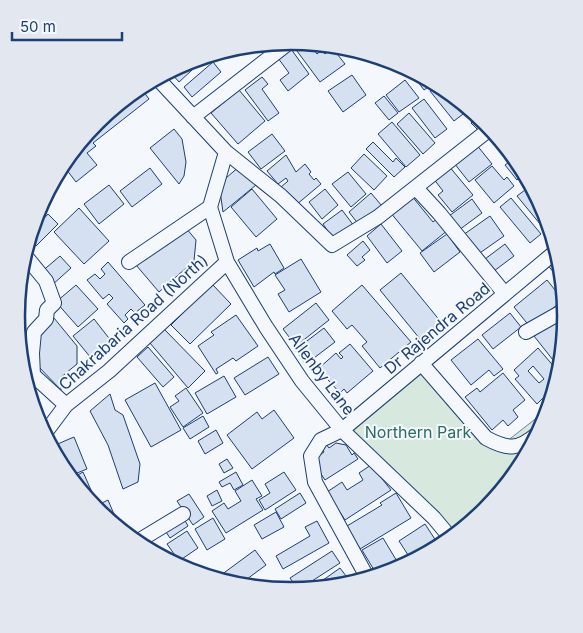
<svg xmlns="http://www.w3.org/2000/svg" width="583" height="633" font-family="Inter,sans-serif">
<rect width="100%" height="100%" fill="#f4f7fb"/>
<!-- green -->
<path fill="#d7e8df" stroke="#687fa3" d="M 421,368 L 497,449 L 548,409 L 546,422 L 486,511 L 453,533 L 349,430 Z"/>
<!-- building -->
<path fill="#d5e0f0" stroke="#1d3f73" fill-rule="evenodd" d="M 307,44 L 311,45 L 317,54 L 322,50 L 325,54 L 331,49 L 334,50 L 345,64 L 320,82 L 297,51 Z
M 291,49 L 309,74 L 288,91 L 280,80 L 289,73 L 278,58 Z
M 204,59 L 179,82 L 171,73 L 186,62 Z
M 213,62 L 221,72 L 192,97 L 184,87 Z
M 410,71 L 431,85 L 424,90 Z
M 352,75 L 366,95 L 343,112 L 328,91 Z
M 262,77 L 268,84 L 262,89 L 279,113 L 268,121 L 245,90 Z
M 405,80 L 419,98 L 399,112 L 386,95 Z
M 435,88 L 464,107 L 467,111 L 454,121 L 430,91 Z
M 239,90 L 265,121 L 238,144 L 211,113 Z
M 143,91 L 149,99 L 93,143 L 96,146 L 87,153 L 97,165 L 76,182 L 66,169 L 86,138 L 94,131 L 92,129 L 97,122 Z
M 384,96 L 398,113 L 389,120 L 375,103 Z
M 424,99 L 447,129 L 435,138 L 412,108 Z
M 409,113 L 435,143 L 423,154 L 397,124 Z
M 478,116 L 489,126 L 481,133 L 471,123 Z
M 392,122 L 420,155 L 406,167 L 378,134 Z
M 174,129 L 182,139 L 186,162 L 184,176 L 179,184 L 150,148 Z
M 272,134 L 285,151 L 261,169 L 248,152 Z
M 373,142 L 393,162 L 396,158 L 405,167 L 394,177 L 366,149 Z
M 476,144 L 492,164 L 469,182 L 454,163 Z
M 364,154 L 387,176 L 374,190 L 351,168 Z
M 286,155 L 296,172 L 305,164 L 311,172 L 309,174 L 314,180 L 316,178 L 321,184 L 296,205 L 281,187 L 288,181 L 286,178 L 278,184 L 267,171 Z
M 512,160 L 522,175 L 517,180 L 505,165 Z
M 448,165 L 473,195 L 452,212 L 438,195 L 443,191 L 433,178 Z
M 240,166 L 256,185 L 223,212 L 219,184 Z
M 492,166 L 504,180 L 507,177 L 514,186 L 494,203 L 475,180 Z
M 150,168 L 162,184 L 132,207 L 120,191 Z
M 348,172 L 366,194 L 351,207 L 332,184 Z
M 109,185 L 124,204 L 99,224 L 84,204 Z
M 529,187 L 546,211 L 549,227 L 545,230 L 517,196 Z
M 252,189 L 277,219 L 256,237 L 231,207 Z
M 325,189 L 338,205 L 322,219 L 309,202 Z
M 371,193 L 382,206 L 359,225 L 349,212 Z
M 411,195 L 433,222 L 438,218 L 448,230 L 422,251 L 390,212 Z
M 511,198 L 541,234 L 530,243 L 500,207 Z
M 472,199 L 482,213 L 459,230 L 449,216 Z
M 79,208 L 109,241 L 84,264 L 54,232 Z
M 342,210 L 354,226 L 334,240 L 323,224 Z
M 48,214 L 58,224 L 36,246 L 31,242 L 34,229 Z
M 490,216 L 504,236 L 477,255 L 463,235 Z
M 381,224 L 402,251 L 387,263 L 367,236 Z
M 186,228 L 196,240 L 194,261 L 159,292 L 136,265 L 162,242 L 166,246 Z
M 447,234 L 460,252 L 434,272 L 420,253 Z
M 363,241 L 370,250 L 362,257 L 365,260 L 357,266 L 347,255 Z
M 270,244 L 284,268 L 275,274 L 274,272 L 254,287 L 238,260 L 257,248 L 258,251 Z
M 505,244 L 514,256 L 490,274 L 481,262 Z
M 60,256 L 71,268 L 51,286 L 40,273 Z
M 555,256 L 562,292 L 554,283 L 559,279 L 546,263 Z
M 301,259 L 321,292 L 289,312 L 278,294 L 285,290 L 275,275 Z
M 108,262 L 145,305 L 135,313 L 131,309 L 125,315 L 128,319 L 124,323 L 107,304 L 113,298 L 109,294 L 103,299 L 87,280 L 95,274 L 100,279 L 105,274 L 101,269 Z
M 401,273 L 441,322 L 420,339 L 380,290 Z
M 547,280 L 563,300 L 530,327 L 514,307 Z
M 212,284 L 231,304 L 190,344 L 171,325 Z
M 76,285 L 98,309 L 78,327 L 56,302 Z
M 362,285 L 411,342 L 380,368 L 362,346 L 367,342 L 352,325 L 347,329 L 332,311 Z
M 316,303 L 329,320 L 296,346 L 283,329 Z
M 510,313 L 521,327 L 493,349 L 482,335 Z
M 236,315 L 258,346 L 236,361 L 233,358 L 216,369 L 218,373 L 216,374 L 198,346 L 214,335 L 211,332 Z
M 562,317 L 566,321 L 557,365 L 534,336 Z
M 54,318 L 77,346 L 77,364 L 60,378 L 61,390 L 38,366 L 38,334 Z
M 94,319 L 112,342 L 91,358 L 73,336 Z
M 324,328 L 335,342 L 306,364 L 295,350 Z
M 164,329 L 205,371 L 188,388 L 150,343 Z
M 478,339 L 503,369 L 494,376 L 489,370 L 471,385 L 451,360 Z
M 350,344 L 373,371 L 347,393 L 344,389 L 340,393 L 318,369 L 336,353 L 341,359 L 343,357 L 339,353 Z
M 148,347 L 174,377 L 163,387 L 137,357 Z
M 538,348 L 556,369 L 552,389 L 537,404 L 515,379 L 519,376 L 514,370 ZM 533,366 L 544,379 L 539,383 L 528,371 Z
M 268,357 L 279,374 L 245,395 L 234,378 Z
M 503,373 L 525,400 L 513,410 L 518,417 L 508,426 L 503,420 L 492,430 L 465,397 L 477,388 L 480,392 Z
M 224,376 L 236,397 L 207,414 L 195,393 Z
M 155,383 L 181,430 L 151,447 L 125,400 Z
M 186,388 L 203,413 L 183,427 L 170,407 L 179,401 L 175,396 Z
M 110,394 L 115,410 L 123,415 L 140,464 L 138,482 L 123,489 L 108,445 L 90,411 Z
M 274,410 L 294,438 L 252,469 L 227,435 L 257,412 L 262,419 Z
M 203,416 L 209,427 L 190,439 L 183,428 Z
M 216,430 L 223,443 L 205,454 L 198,441 Z
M 74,437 L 87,469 L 72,475 L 53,446 Z
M 336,443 L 346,445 L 352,455 L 354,453 L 358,459 L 325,480 L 315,465 L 317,457 L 324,452 L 321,447 L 326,444 L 329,448 Z
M 227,459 L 233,468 L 224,473 L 219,464 Z
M 371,465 L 391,490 L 345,520 L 327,492 L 342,482 L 347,490 L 363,480 L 359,473 Z
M 83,472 L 95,499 L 90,501 L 74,477 Z
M 236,472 L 243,485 L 234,490 L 230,483 L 222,487 L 219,482 Z
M 284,472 L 296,490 L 265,510 L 259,500 L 270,493 L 265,484 Z
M 252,480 L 262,496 L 256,499 L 263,510 L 226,533 L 212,511 L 224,503 L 228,509 L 241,501 L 235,491 Z
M 217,490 L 222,501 L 212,506 L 207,496 Z
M 300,493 L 306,503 L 281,519 L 275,509 Z
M 396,493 L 411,518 L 360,549 L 347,526 L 382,505 L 380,503 Z
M 189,494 L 204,517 L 193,525 L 177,501 Z
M 108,500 L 119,526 L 97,511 L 94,507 Z
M 276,512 L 284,527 L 262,539 L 254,525 Z
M 183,517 L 188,526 L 170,538 L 164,529 Z
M 213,518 L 225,539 L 207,550 L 195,529 Z
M 317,521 L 329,543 L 283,569 L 276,556 L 310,536 L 305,527 Z
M 425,524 L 438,544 L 412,561 L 399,541 Z
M 187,531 L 198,548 L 179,561 L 167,544 Z
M 383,538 L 401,568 L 397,571 L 377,575 L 362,550 Z
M 255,550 L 266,565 L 243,582 L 223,578 L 221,575 Z
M 332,551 L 340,563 L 298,590 L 290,578 Z
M 340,568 L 349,580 L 312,588 Z"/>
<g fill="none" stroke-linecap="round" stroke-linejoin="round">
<!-- minor casing -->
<g stroke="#1d3f73" stroke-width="16">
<path id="minor" d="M 159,80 L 226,152 L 210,207 L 227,262 L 266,327 L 302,381 L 342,430 L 434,518 L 449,536
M 193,117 L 291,41
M 226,152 L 281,196 L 332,245 L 378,217 L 491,128
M 416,188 L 439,213 L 505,294
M 28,259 L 46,281 L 54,303 L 47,310 L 46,319 L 34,332 L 32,353 L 33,375
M 129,262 L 210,207
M 526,332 L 565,310
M 421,363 L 486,438 C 508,450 518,450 537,434
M 28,374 L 33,375 L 66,405
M 45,433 L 66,405 L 109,371 L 227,262
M 140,540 L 183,514
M 367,577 L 315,482 L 311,456 L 321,440 L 342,430 L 554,253"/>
</g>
<!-- minor -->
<use href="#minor" stroke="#f4f7fb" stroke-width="14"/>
</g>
<g text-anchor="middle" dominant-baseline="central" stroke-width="4" stroke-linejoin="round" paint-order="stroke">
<!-- street labels -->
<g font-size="16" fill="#1d3f73" stroke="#f4f7fb">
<text transform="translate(133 322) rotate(-42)">Chakrabaria Road (North)</text>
<text transform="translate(437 328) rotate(-40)">Dr Rajendra Road</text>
<text transform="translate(322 374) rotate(53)">Allenby Lane</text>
</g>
<!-- park labels -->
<g font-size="16" fill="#2c6c60" stroke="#f4f7fb">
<text x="418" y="432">Northern Park</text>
</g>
</g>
<!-- crop -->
<path d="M0 0H583V633H0ZM25 316a266 266 0 1 1 532 0a266 266 0 1 1-532 0Z" fill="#e3e8f0" fill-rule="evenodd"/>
<path fill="none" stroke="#1d3f73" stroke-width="2.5" d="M25 316a266 266 0 1 1 532 0a266 266 0 1 1-532 0Z"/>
<!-- scale -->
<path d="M12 32v8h110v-8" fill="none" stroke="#1d3f73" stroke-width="2.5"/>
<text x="20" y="32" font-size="15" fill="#1d3f73" stroke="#f4f7fb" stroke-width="4" paint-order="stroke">50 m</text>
</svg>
